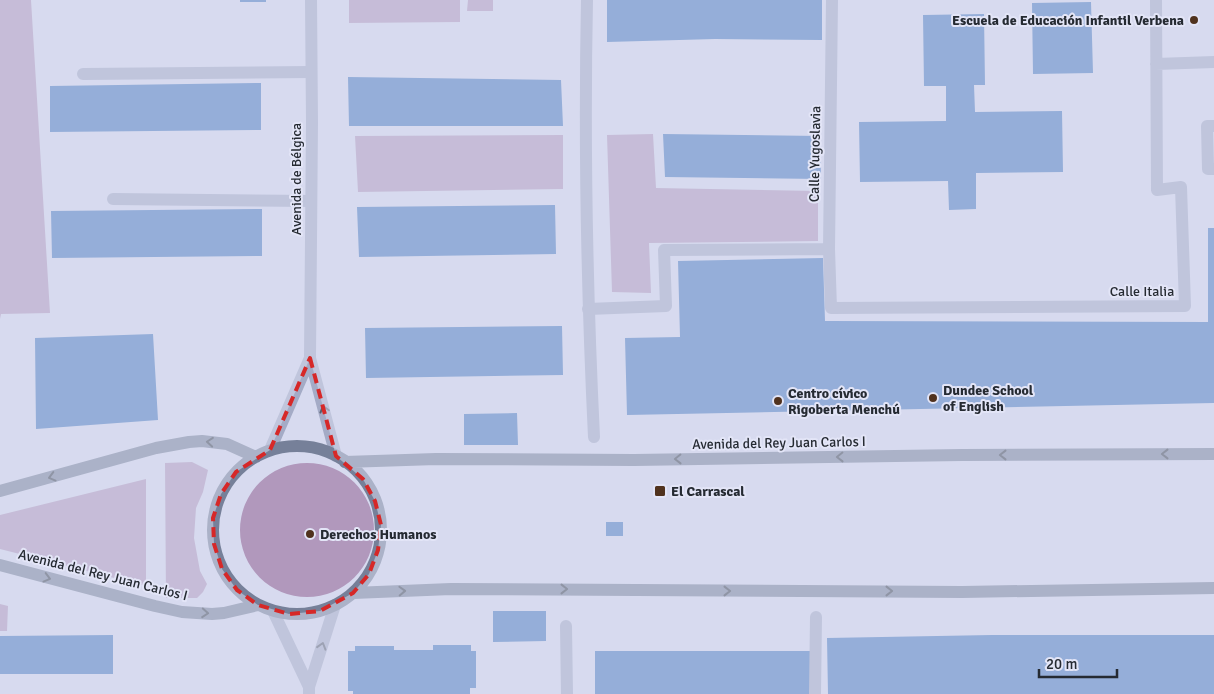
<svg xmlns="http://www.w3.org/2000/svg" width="1214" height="694" font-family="Signika,sans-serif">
<rect width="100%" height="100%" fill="#d7daef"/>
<!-- green -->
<path fill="#b198bc" d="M 0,0 L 31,0 L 50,313 L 1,314 L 0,319 Z
M 349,0 L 460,0 L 460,22 L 349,23 Z
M 468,0 L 493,0 L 493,11 L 467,11 Z
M 653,134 L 656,188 L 818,191 L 818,241 L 649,243 L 651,293 L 612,292 L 607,135 Z
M 563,135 L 563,189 L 358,192 L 355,136 Z
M 192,462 L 208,470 L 203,492 L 196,508 L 194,538 L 200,571 L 207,584 L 203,592 L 197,598 L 166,598 L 165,463 Z
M240 530a67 67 0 1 1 134 0a67 67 0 1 1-134 0Z
M 146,479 L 146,586 L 0,549 L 0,515 Z
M 0,604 L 8,606 L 7,631 L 0,631 Z"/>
<!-- building -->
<path fill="#4578be" d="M 240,0 L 266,0 L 266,2 L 240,2 Z
M 607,0 L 822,0 L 822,40 L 715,39 L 607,42 Z
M 1091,2 L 1093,73 L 1033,74 L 1032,3 Z
M 984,14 L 985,85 L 974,85 L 975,112 L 1062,111 L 1063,172 L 976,173 L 976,209 L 949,210 L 948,181 L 860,182 L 859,122 L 946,121 L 946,86 L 924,86 L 923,15 Z
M 348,77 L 561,80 L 563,126 L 349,126 Z
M 261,83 L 261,130 L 50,132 L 50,86 Z
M 663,134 L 820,136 L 821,179 L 665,177 Z
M 555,205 L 556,254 L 359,257 L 357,207 Z
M 262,209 L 262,256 L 52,258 L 51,211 Z
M 1208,228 L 1214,228 L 1214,403 L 627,415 L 625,338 L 680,337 L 678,261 L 823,258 L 825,321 L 1208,322 Z
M 562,326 L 563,375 L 366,378 L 365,328 Z
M 153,334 L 158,420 L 36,429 L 35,338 Z
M 517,413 L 518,445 L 464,445 L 464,414 Z
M 606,522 L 623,522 L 623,536 L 606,536 Z
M 493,611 L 546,611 L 546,641 L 493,642 Z
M 113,635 L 113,674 L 0,674 L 0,636 Z
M 992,635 L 1214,635 L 1214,694 L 828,694 L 827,638 Z
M 433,645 L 471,645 L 471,651 L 476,651 L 476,688 L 470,688 L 470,694 L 353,694 L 353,691 L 348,691 L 348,651 L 355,651 L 355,646 L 394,646 L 394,650 L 433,650 Z
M 595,651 L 810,651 L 810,694 L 595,694 Z"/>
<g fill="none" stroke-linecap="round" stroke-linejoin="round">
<!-- service -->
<path stroke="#a4abc6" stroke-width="12" d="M 83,74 L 311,72
M 1214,126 L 1207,126 L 1208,169 L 1214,169
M 113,199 L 311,201"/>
<!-- pedestrian -->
<path stroke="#a4abc6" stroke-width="12" d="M 587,0 C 584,146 587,292 594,437
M 832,0 L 829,249 L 831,308 L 1185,306 L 1181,187 L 1157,190 L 1156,0
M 1156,64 L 1214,62
M 588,309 L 666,306 L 664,250 L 829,249
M 566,626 L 567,694
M 815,694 L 816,617"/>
<!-- minor -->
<path stroke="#a4abc6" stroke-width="12" d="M 311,0 L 312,122 L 310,358 L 336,456
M 270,450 L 310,358
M 273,611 L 309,687
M 309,694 L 309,687 L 335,605"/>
<!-- secondary -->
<path stroke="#768099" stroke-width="12" d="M213 530a84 84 0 1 1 168 0a84 84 0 1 1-168 0Z
M 345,462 L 436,459 L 634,460 L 962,455 L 1214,454
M 0,491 L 156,448 L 189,442 L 202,441 L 227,444 L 256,457
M 0,565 L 155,606 L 182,612 L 212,614 L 224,613 L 258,605
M 353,593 L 451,589 L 962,592 L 1214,588"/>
</g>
<!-- one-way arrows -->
<defs><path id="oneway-chevron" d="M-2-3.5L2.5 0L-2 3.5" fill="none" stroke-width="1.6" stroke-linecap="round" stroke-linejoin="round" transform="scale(1.25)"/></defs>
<g stroke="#585e6d">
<use href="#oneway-chevron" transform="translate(324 409) rotate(-105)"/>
<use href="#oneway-chevron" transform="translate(322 646) rotate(-73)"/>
</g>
<g stroke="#39404c">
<use href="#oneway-chevron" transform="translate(210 442) rotate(-175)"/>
<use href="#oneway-chevron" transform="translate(1165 454) rotate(180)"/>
<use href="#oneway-chevron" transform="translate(1003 455) rotate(180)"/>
<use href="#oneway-chevron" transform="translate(840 457) rotate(179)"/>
<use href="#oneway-chevron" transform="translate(678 459) rotate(179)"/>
<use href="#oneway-chevron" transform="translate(52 477) rotate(165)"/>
<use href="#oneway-chevron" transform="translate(47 578) rotate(15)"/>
<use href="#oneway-chevron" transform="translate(564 589)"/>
<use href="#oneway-chevron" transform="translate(402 591) rotate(-2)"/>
<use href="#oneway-chevron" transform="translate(727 591)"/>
<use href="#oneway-chevron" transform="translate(889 591)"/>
<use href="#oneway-chevron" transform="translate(205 613) rotate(4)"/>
</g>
<!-- marked area -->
<path d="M0 0H1214V694H0ZM 310,358 L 336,456 L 363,479 L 375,501 L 381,525 L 378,550 L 369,574 L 353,593 L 320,611 L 289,614 L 258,605 L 237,590 L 222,569 L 214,544 L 213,518 L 221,494 L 236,472 L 270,450 Z" fill="#d7daef" fill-opacity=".55" fill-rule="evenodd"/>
<path fill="none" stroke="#d62828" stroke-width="4" stroke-dasharray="10 6" stroke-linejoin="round" d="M 310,358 L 336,456 L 363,479 L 375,501 L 381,525 L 378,550 L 369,574 L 353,593 L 320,611 L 289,614 L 258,605 L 237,590 L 222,569 L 214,544 L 213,518 L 221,494 L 236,472 L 270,450 Z"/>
<!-- markers -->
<g fill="#50321e" stroke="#e3e5f7" stroke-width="2">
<circle cx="1194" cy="20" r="5"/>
<circle cx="933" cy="398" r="5"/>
<circle cx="778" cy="401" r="5"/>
<rect x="654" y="485" width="12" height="12" rx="2.5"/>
<circle cx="310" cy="534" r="5"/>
</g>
<g text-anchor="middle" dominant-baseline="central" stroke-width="4" stroke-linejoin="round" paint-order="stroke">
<!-- poi labels -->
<g font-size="14" font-weight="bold" fill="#252a32" stroke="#e3e5f7" text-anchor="start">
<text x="1184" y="20" text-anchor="end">Escuela de Educación Infantil Verbena</text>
<text x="943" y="390">Dundee School<tspan x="943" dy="16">of English</tspan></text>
<text x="788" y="393">Centro cívico<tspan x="788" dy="16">Rigoberta Menchú</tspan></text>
<text x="671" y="491">El Carrascal</text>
<text x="320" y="534">Derechos Humanos</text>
</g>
<!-- street labels -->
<g font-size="14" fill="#252a32" stroke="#e3e5f7">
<text transform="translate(815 154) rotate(-89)">Calle Yugoslavia</text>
<text transform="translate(296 179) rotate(-90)">Avenida de Bélgica</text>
<text x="1142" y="291">Calle Italia</text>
<text transform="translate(779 443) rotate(-1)">Avenida del Rey Juan Carlos I</text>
<text transform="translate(103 575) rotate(14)">Avenida del Rey Juan Carlos I</text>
</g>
</g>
<!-- scale -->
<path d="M1039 669v8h78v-8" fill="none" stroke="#252a32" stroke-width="2.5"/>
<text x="1046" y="669" font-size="15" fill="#252a32" stroke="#e3e5f7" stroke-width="4" paint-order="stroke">20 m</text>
</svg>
